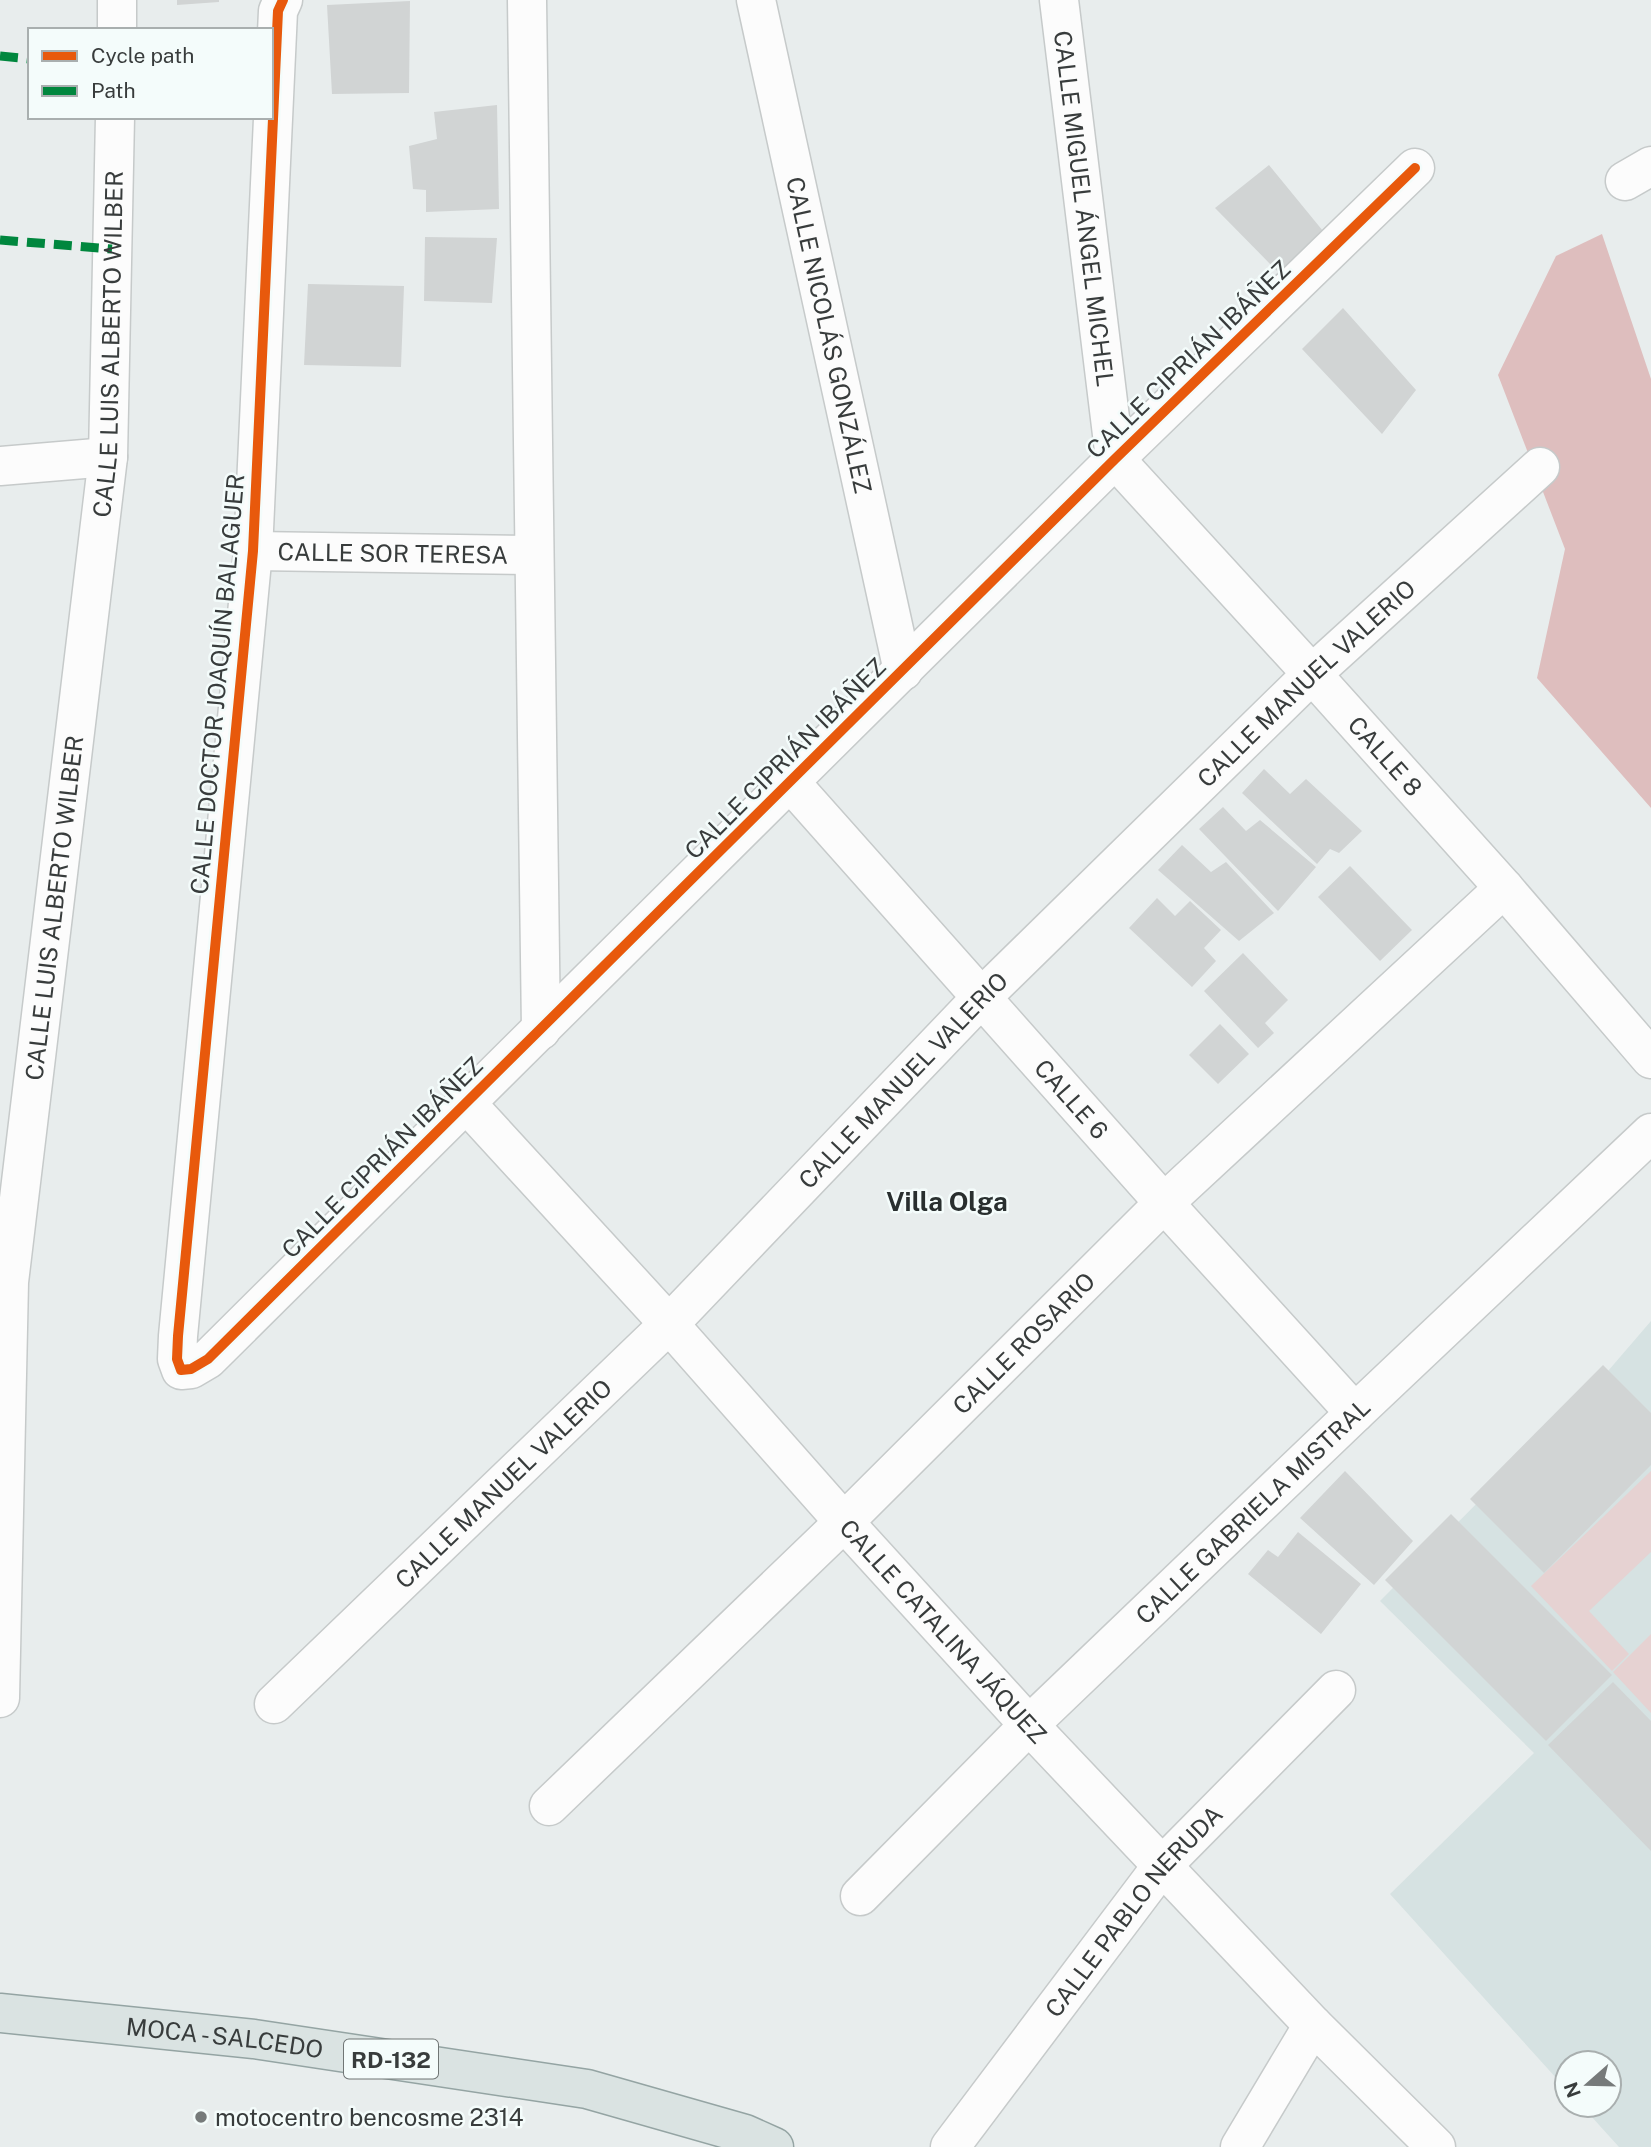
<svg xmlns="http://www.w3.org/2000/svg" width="1651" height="2147" font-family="'Public Sans',sans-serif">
<rect width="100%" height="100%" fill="#e8eded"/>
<!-- built -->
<path fill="#d6e2e2" d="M 1651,1321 L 1651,2147 L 1619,2147 L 1581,2105 L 1609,2105 L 1609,2063 L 1567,2063 L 1567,2090 L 1390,1894 L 1534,1753 L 1380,1601 L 1608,1371 Z"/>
<!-- green -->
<path fill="#e6d2d2" d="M 1651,1471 L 1651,1552 L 1589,1611 L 1629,1654 L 1612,1671 L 1531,1586 Z
M 1651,1634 L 1651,1713 L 1613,1672 Z"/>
<!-- forest -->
<path fill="#debebe" d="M 1602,234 L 1651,379 L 1651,808 L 1537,678 L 1565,549 L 1498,375 L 1556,256 Z"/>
<!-- building -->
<path fill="#d1d4d4" d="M 177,0 L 219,0 L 219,2 L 177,5 Z
M 410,1 L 409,93 L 332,94 L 327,5 Z
M 497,105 L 499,209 L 426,212 L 426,190 L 413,189 L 409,146 L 437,139 L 434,112 Z
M 1269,165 L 1323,231 L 1280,274 L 1215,208 Z
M 425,237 L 497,238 L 492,303 L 424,301 Z
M 308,284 L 404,286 L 401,367 L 304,365 Z
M 1343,308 L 1416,390 L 1382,434 L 1302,349 Z
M 1264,769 L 1290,794 L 1306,779 L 1362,831 L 1339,853 L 1330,849 L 1317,864 L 1242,793 Z
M 1223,807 L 1246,831 L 1260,820 L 1316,867 L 1278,911 L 1199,829 Z
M 1182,845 L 1211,872 L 1226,862 L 1274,913 L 1239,941 L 1158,870 Z
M 1350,866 L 1412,930 L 1380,961 L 1318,897 Z
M 1157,898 L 1175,916 L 1190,901 L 1221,930 L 1204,948 L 1216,961 L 1192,987 L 1129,928 Z
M 1243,953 L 1288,1000 L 1265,1023 L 1274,1033 L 1258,1048 L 1204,991 Z
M 1220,1024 L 1249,1054 L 1218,1084 L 1189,1055 Z
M 1603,1365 L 1651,1413 L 1651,1465 L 1544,1573 L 1470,1499 Z
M 1345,1471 L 1413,1541 L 1374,1585 L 1300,1518 Z
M 1451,1514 L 1612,1675 L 1546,1741 L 1385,1580 Z
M 1298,1532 L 1361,1584 L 1321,1634 L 1248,1574 L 1268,1550 L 1278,1557 Z
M 1613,1682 L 1651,1721 L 1651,1851 L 1548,1745 Z"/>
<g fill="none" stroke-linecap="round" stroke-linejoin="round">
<!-- minor casing -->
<g stroke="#c6caca" stroke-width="41">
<g id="minor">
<path d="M 283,0 L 278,11 L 253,551 L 178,1336 L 177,1359 L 181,1370 L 191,1369 L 208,1359 L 1115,459 L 1415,168"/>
<path d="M 527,0 L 541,1030"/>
<path id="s1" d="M 756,0 L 903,671"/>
<path id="s2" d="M 1059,0 L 1115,459 L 1312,674 L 1504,888 L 1651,1059"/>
<path d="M 117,30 L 117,0"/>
<path d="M 1625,181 L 1651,166"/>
<path d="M 0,466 L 108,457"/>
<path id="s3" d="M 253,551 L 533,555"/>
<path id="s4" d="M 790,782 L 1164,1203 L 1355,1413"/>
<path id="s5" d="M 466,1103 L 669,1324 L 844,1522 L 1029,1725 L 1313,2025 L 1436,2147"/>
<path id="s6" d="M 0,1698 L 9,1282 L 108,457 L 115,117"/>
<path id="s7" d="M 274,1704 L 669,1324 L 982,997 L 1312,674 L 1540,467"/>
<path id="s8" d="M 549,1806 L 844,1522 L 1164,1203 L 1504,888"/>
<path id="s9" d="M 860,1896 L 1029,1725 L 1355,1413 L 1651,1133"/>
<path id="s10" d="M 950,2147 L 1161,1867 L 1336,1690"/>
<path d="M 1240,2147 L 1313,2025"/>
</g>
</g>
<!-- major casing -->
<g stroke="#94a4a3" stroke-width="41">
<g id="major">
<path id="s11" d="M 0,2013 L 254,2039 L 587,2089 L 745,2134 L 774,2147"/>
</g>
</g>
<!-- minor -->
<use href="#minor" stroke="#fcfcfc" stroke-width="38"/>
<!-- major -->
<use href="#major" stroke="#dae3e2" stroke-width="38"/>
<!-- quiet -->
<path stroke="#00873e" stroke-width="9" stroke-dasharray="18 9" stroke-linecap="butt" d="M 0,56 L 30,59
M 0,240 L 112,249"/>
<!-- cycleway casing -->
<g stroke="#f4fcfb" stroke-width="15">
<path id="cycleway" d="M 283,0 L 278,11 L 253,551 L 178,1336 L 177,1359 L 181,1370 L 191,1369 L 208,1359 L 1115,459 L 1415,168"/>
</g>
<!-- cycleway -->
<use href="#cycleway" stroke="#e8590c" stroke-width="10"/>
</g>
<!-- markers -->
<circle fill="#767a7a" stroke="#f4fcfb" stroke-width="2.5" cx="201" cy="2117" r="7"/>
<g text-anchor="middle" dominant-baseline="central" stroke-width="5" stroke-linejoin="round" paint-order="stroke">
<!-- shield labels -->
<rect fill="#f4fcfb" stroke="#707675" stroke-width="2" x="344" y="2039.5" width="94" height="39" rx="5"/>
<g font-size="23" font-weight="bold" fill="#383c3c">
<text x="391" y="2059">RD-132</text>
</g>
<!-- street labels -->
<g font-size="24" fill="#383c3c" stroke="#f4fcfb">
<text stroke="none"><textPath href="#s2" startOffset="210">CALLE MIGUEL ÁNGEL MICHEL</textPath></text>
<text stroke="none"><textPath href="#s1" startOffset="343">CALLE NICOLÁS GONZÁLEZ</textPath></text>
<text stroke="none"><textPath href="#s6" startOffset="1360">CALLE LUIS ALBERTO WILBER</textPath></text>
<text transform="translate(1188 359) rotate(-44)">CALLE CIPRIÁN IBÁÑEZ</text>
<text stroke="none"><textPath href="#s3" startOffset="140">CALLE SOR TERESA</textPath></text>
<text stroke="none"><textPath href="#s7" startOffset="1452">CALLE MANUEL VALERIO</textPath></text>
<text transform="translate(217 684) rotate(-85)">CALLE DOCTOR JOAQUÍN BALAGUER</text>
<text stroke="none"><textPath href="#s2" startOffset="864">CALLE 8</textPath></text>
<text transform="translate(785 758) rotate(-45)">CALLE CIPRIÁN IBÁÑEZ</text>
<text stroke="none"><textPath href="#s6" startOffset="793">CALLE LUIS ALBERTO WILBER</textPath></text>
<text stroke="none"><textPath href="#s7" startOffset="886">CALLE MANUEL VALERIO</textPath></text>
<text stroke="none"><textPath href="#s4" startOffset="424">CALLE 6</textPath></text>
<text transform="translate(382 1157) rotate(-45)">CALLE CIPRIÁN IBÁÑEZ</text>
<text stroke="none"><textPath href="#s8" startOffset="663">CALLE ROSARIO</textPath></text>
<text stroke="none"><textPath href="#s7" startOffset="318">CALLE MANUEL VALERIO</textPath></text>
<text stroke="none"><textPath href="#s9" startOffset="550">CALLE GABRIELA MISTRAL</textPath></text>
<text stroke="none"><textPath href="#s5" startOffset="712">CALLE CATALINA JÁQUEZ</textPath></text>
<text stroke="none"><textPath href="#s10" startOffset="299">CALLE PABLO NERUDA</textPath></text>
<text stroke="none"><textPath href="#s11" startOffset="226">MOCA - SALCEDO</textPath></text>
</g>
<!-- poi labels -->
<g font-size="24" fill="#383c3c" stroke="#f4fcfb" text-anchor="start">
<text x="215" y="2117">motocentro bencosme 2314</text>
</g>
<!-- neighbourhood labels -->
<g font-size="26" font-weight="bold" fill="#292f2f" stroke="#f4fcfb">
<text x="947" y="1201">Villa Olga</text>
</g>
</g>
<!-- legend -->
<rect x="28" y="28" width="245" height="91" fill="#f4fcfb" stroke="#a9afaf" stroke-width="2"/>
<rect x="42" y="51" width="35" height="10" fill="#e8590c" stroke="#a9afaf" stroke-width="2"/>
<text x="91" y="63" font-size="21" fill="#383c3c">Cycle path</text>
<rect x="42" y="86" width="35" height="10" fill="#00873e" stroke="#a9afaf" stroke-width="2"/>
<text x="91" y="98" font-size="21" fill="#383c3c">Path</text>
<!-- north arrow -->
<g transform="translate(1588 2084) rotate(250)"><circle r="33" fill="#f4fcfb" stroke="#a9afaf" stroke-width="2"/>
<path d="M0-5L12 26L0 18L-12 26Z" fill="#767a7a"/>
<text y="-10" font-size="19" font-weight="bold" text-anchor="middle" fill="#383c3c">N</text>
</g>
</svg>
